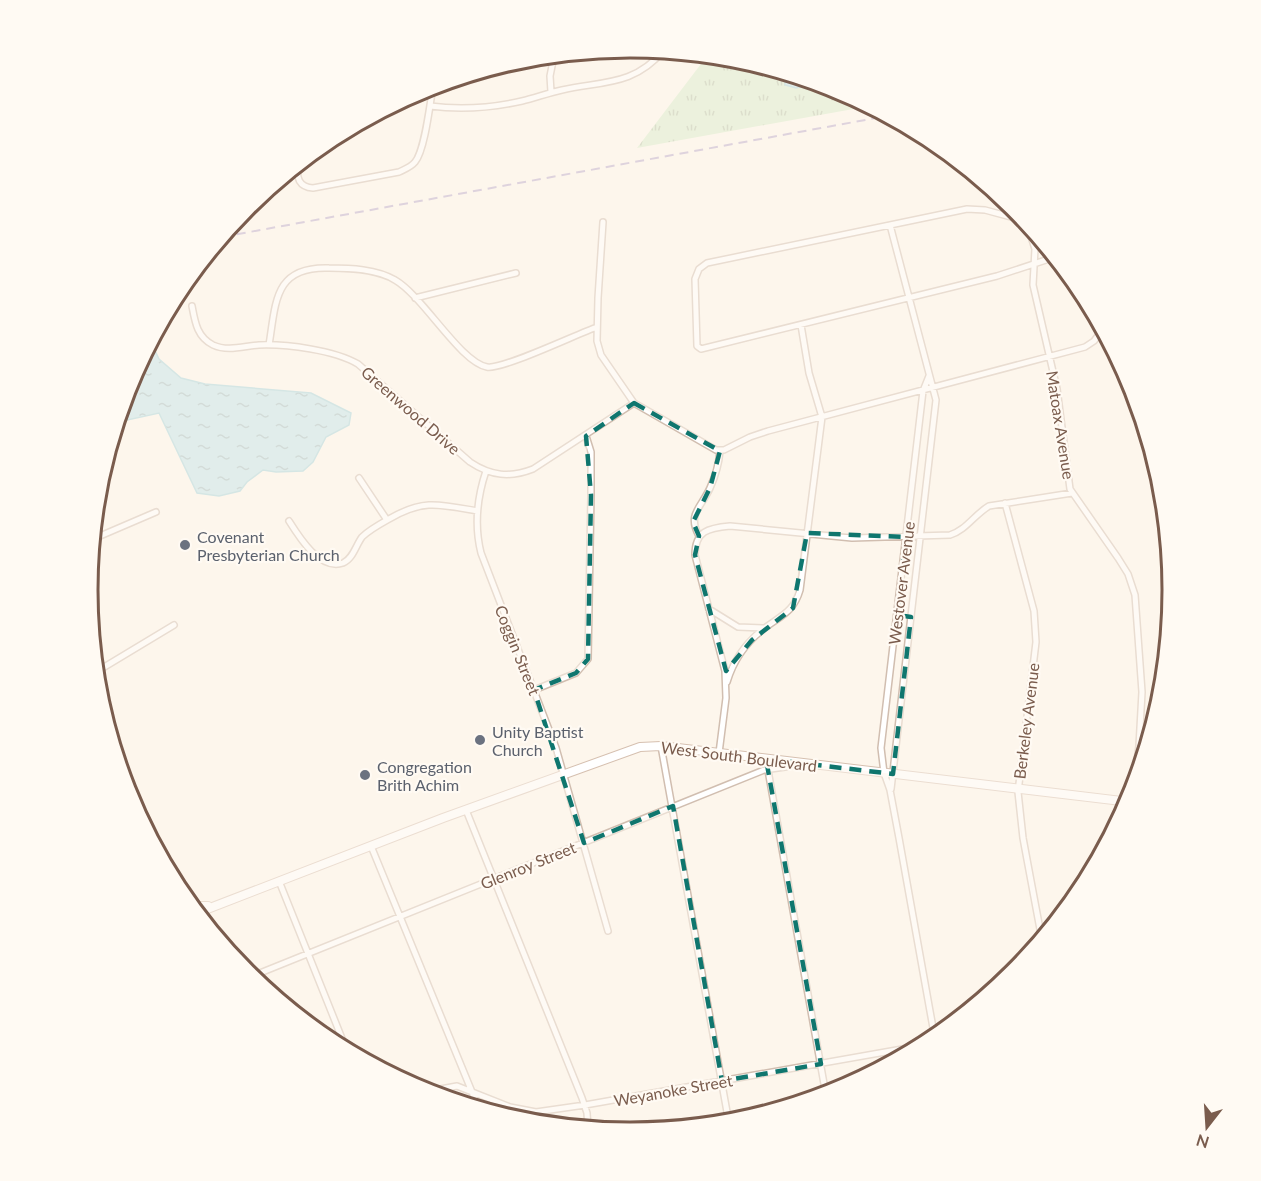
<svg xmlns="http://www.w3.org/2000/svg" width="1261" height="1181" font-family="Lato,sans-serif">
<defs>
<pattern id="grass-tufts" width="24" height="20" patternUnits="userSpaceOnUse" patternTransform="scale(1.5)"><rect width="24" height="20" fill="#d8ecc9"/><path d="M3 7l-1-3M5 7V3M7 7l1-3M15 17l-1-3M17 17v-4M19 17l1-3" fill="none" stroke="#b4c2a5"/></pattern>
<pattern id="water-ripples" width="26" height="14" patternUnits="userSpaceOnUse" patternTransform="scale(1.5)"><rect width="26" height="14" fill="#bfe3e8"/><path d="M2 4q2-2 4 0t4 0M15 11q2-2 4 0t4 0" fill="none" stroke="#a0bbbe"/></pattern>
</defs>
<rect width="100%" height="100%" fill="#fdf6ec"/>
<!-- grass -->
<path fill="url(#grass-tufts)" d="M 707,56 C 760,61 823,81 870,106 L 637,148 Z"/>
<!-- water -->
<path fill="url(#water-ripples)" stroke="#a5d3da" stroke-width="1.5" d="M 794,76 L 817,83 L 796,88 L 785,85 L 785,79 Z
M 151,342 L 159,359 L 181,378 L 205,384 L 311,393 L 351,413 L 349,425 L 326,437 L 313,462 L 303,471 L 276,472 L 263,470 L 247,482 L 240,491 L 219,496 L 197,493 L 159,413 L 118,422 L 129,383 Z"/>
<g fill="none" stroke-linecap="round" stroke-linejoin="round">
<!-- street casing -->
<g stroke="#d1beb0" stroke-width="8">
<path id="street" d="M 551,92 L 550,76 L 554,56
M 430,106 C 461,110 491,108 522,101 C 535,98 548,93 562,90 C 601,81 634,86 663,51
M 298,165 C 296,178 299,187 313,188 L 399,172 C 405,169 411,167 415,162 C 425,150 430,103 433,86
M 1026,221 L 985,210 L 967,209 L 707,263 L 699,269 L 695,279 L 697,346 L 701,349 L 997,276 L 1055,257
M 1026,221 L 1035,249 L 1033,285 L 1057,389 L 1070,489 L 1118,558 L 1128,574 L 1135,595 L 1142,692 L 1139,746 L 1133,794
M 603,222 L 598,298 L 597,341 L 601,355 L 634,403 L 716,450 L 724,450 L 750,437 L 768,431 L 1085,347 L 1094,341 L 1103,329
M 890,225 L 936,400 L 891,789
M 415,298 L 516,273
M 192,306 C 195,322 197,337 213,345 C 228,352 244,346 259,345 C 287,344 334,350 358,364 L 470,462 C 491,476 510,478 533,469 L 634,403
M 269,345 C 276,302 274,266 329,268 C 350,268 377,269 395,280 C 423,296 460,362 487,367 C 502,370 577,334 597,327
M 929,376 L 923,391 L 881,748 L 884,773 L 890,790 L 899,838 L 935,1039
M 486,471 C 477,498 474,525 481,553 L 556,748 L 608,931
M 359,478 L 387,520
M 1005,503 L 1034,611 L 1036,642 L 1018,792 L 1023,838 L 1042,940
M 289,521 C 299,537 320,571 343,563 C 353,559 356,545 362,537 C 369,530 380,524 389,519 C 423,499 439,504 477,511
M 699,536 C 687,514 701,508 710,488 C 715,477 719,463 720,451
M 93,539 L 156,512
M 709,609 L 738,627 L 763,628
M 96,672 L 174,625
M 727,682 C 733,662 745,644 761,631 C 779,616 793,614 800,590 L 822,417 L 809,373 L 801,325
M 534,690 L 576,673 L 588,659 L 591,495 L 591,452 L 586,436
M 107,726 L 113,735 L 115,752
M 661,746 L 729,1123
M 719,753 L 726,698 L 725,671 L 695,555 C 695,531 708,528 730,526 L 852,538 L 950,535 C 966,530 974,515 989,506 L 1072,493
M 766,759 L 826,1095
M 466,810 L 582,1098 L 587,1113 L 588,1129
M 371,846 L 479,1109
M 279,881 L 347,1051
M 250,977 L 764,770 L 799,765
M 424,1092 L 457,1086 L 510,1107 L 536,1112 L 585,1105 L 925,1045"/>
</g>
<!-- secondary casing -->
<g stroke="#d6c0b0" stroke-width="10">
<path id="secondary" d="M 191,906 L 208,906
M 197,913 L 443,818 L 640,747 L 661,746 L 1130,802"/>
</g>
<!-- street -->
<use href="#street" stroke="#fff" stroke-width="5"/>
<!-- secondary -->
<use href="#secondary" stroke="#fff" stroke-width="8"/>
<!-- rail -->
<path stroke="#b9a8c9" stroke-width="2" stroke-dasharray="9 6" stroke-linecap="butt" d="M 222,237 L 887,116"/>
</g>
<!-- marked area -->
<path d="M0 0H1261V1181H0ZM 634,403 L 720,451 L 710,488 L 693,522 L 699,536 L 695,555 L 726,671 L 752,640 L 793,608 L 807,533 L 906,537 L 897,615 L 911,617 L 893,774 L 766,759 L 821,1064 L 722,1081 L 673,806 L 584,843 L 534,690 L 576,673 L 588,659 L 591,495 L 586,436 Z" fill="#fdf6ec" fill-opacity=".55" fill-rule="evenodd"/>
<path fill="none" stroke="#0f766e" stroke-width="4.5" stroke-dasharray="12 8" stroke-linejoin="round" d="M 634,403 L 720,451 L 710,488 L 693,522 L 699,536 L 695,555 L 726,671 L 752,640 L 793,608 L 807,533 L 906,537 L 897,615 L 911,617 L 893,774 L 766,759 L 821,1064 L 722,1081 L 673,806 L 584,843 L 534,690 L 576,673 L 588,659 L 591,495 L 586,436 Z"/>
<!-- markers -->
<g fill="#6b7280" stroke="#fffaf3" stroke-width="2">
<circle cx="185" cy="545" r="6"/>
<circle cx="480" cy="740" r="6"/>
<circle cx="365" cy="775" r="6"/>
</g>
<g text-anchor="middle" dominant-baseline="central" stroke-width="4.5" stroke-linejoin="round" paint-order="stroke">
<!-- street labels -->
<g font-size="16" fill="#7a5c4d" stroke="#fffaf3">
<text transform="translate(411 410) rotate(41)">Greenwood Drive</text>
<text transform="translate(1061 425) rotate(81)">Matoax Avenue</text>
<text transform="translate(901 583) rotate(-83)">Westover Avenue</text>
<text transform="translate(518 650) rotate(68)">Coggin Street</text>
<text transform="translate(1026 721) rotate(-83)">Berkeley Avenue</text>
<text transform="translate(739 756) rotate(7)">West South Boulevard</text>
<text transform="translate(528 865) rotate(-22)">Glenroy Street</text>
<text transform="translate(673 1090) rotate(-10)">Weyanoke Street</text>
</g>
<!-- worship labels -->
<g font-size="16" fill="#5b616d" stroke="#fffaf3" text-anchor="start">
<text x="197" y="536">Covenant<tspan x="197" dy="18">Presbyterian Church</tspan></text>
<text x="492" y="731">Unity Baptist<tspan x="492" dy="18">Church</tspan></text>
<text x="377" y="766">Congregation<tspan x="377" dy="18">Brith Achim</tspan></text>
</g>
</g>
<!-- crop -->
<path d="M0 0H1261V1181H0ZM98 590a532 532 0 1 1 1064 0a532 532 0 1 1-1064 0Z" fill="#fffaf3" fill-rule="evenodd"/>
<path fill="none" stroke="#7a5c4d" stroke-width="3" d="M98 590a532 532 0 1 1 1064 0a532 532 0 1 1-1064 0Z"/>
<!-- north arrow -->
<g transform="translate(1207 1127) rotate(197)" stroke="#fffaf3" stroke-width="4.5" paint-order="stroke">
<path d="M0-4.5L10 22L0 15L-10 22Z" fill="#7a5c4d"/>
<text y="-9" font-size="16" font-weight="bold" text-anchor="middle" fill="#7a5c4d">N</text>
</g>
</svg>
